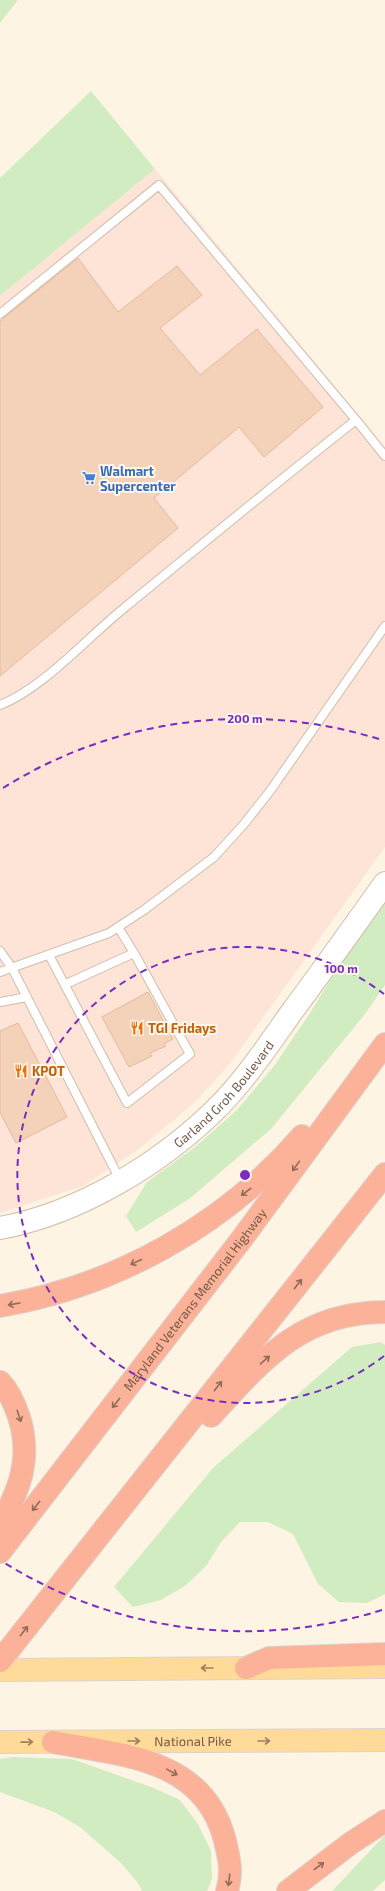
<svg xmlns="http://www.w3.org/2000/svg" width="385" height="1891" font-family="'Exo 2',sans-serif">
<rect width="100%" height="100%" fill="#fdf4e4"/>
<!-- commercial -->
<path fill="#fee3d7" d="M 155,169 L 385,447 L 385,847 L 229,1065 L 194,1103 L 140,1148 L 83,1186 L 0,1213 L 0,296 Z"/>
<!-- green -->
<path fill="#d2ecc2" d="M 0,0 L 18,0 L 0,23 Z
M 91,91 L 155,169 L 0,296 L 0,178 Z
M 385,897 L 385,985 L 365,1014 L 271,1129 L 189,1199 L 136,1232 L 126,1216 L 147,1182 L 195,1147 L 237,1110 L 274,1066 L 310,1013 L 356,938 Z
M 381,1342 L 385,1345 L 385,1594 L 367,1603 L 339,1602 L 318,1584 L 293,1534 L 268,1522 L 240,1522 L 221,1542 L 206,1566 L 185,1586 L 161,1600 L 133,1607 L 114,1587 L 213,1468 L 352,1347 Z
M 13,1757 L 72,1759 L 154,1788 L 180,1800 L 198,1824 L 211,1851 L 212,1879 L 207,1891 L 142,1891 L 138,1883 L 121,1863 L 80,1827 L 54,1812 L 0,1792 L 0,1759 Z
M 385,1835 L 385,1880 L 373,1891 L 332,1891 Z"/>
<!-- building -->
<path fill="#f4d2ba" stroke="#e8b89a" d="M 78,258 L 118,312 L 177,266 L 202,295 L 160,328 L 200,375 L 257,329 L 323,407 L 264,457 L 239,427 L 154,498 L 178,528 L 0,676 L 0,321 Z
M 148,992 L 173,1039 L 164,1044 L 166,1046 L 150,1053 L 152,1056 L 129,1067 L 102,1017 Z
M 18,1023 L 67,1117 L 16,1143 L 0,1112 L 0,1031 Z"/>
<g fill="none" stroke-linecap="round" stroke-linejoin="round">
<!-- lane casing -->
<g stroke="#d1bdac" stroke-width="10">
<path id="lane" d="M 0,314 L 159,185 L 356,420
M 0,705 C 42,689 87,638 123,609 C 200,546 277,482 356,420 L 385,456
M 118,927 L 134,953
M 0,951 L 12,968 L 120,1180
M 49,955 L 127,1103 L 190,1054 L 134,953 L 66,984
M 0,972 L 109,933 L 144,910 L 214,857 L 244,824 L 270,791 L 385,626
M 0,1002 L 27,997"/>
</g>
<!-- secondary casing -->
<g stroke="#d5bdaa" stroke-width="24">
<g id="secondary">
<path id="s1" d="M 0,1228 C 77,1214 157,1166 213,1112 C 243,1083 267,1047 291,1013 C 323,970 354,926 385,883"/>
</g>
</g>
<!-- primary casing -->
<g stroke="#dcd4cf" stroke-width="24">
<g id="primary">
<path d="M 0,1670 L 385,1667"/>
<path id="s2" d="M 0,1742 L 385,1740"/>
</g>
</g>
<!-- highway casing -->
<g stroke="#dcd4cf" stroke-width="24">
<g id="highway">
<path d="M 0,1306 C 116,1286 225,1225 302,1136"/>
<path d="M 0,1382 C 9,1391 15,1405 19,1417 C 32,1458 20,1489 0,1525"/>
<path d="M 211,1416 C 263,1359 302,1312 385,1312"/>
<path id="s3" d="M 0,1552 L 241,1240 L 385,1044"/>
<path d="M 0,1661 L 385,1174"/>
<path d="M 246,1668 L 269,1658 L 385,1654"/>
<path d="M 53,1742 C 121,1755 202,1758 224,1837 C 229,1856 233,1873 227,1891"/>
<path d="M 288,1891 L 351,1843 L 385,1821"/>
</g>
</g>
<!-- lane -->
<use href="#lane" stroke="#fff" stroke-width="8"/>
<!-- secondary -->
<use href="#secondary" stroke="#fff" stroke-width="22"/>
<!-- primary -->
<use href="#primary" stroke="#ffda99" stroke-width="22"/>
<!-- highway -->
<use href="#highway" stroke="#fbb298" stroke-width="22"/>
</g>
<!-- one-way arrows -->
<defs><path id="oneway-shaft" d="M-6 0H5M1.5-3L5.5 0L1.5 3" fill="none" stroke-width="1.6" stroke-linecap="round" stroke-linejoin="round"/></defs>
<g stroke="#916b58">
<use href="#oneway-shaft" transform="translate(296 1166) rotate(126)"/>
<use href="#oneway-shaft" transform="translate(246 1192) rotate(143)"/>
<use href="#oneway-shaft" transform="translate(136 1262) rotate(155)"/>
<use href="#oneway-shaft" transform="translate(298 1284) rotate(-52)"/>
<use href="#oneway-shaft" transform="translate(14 1304) rotate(170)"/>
<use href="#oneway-shaft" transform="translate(265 1360) rotate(-41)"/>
<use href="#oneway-shaft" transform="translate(218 1386) rotate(-52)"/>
<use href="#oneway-shaft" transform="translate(116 1403) rotate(128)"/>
<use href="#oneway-shaft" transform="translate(19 1416) rotate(72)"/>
<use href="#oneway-shaft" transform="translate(36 1506) rotate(128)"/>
<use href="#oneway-shaft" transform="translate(24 1631) rotate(-52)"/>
<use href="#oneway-shaft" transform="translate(172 1772) rotate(29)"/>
<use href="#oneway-shaft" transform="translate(319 1866) rotate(-37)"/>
<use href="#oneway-shaft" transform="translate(229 1880) rotate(97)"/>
</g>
<g stroke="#a08060">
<use href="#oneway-shaft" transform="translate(207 1668) rotate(180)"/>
<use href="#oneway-shaft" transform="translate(134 1741)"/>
<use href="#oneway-shaft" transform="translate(264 1741)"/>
<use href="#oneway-shaft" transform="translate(27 1742) rotate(-1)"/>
</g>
<!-- distance rings -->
<g fill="none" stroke="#7b2cbf" stroke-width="2" stroke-dasharray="7 5">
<path d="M384 1356A228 228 0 1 1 384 994"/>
<path d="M382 1610A456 456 0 0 1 3 1562M3 788A456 456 0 0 1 382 740"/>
</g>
<!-- icons -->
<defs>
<g id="supermarket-bare" transform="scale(1.08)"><path d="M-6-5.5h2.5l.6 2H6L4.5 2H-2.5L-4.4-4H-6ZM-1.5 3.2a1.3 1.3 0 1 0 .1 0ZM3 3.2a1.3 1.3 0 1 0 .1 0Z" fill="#3f7fe0" stroke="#fff7eb" stroke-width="2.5" paint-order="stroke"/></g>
<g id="restaurant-bare" transform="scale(1.08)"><path d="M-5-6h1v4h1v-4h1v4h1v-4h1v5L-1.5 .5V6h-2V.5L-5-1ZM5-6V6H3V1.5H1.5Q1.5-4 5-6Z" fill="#e8710a" stroke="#fff7eb" stroke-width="2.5" paint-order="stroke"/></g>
</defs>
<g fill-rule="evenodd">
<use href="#supermarket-bare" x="89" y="478"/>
<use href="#restaurant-bare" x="137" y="1028"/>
<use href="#restaurant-bare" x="21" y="1071"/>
</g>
<g text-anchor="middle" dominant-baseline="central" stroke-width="4" stroke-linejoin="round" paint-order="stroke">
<!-- shop labels -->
<g font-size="13" font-weight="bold" fill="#366cbe" stroke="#fff7eb" text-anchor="start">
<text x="100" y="471">Walmart<tspan x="100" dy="15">Supercenter</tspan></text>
</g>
<!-- food labels -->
<g font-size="13" font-weight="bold" fill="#c56008" stroke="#fff7eb" text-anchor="start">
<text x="148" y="1028">TGI Fridays</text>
<text x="32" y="1071">KPOT</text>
</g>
<!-- street labels -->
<g font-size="13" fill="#775948" stroke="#fff7eb">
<text stroke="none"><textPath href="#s1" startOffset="266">Garland Groh Boulevard</textPath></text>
<text stroke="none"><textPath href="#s3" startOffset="319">Maryland Veterans Memorial Highway</textPath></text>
<text stroke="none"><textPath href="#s2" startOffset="193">National Pike</textPath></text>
</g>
</g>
<circle cx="245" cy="1175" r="6" fill="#7b2cbf" stroke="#fff7eb" stroke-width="2"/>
<g font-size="12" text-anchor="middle" font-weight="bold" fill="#7b2cbf" stroke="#fff7eb" stroke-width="4" stroke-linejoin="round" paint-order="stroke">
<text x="245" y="723">200 m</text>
<text x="341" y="973">100 m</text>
</g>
</svg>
